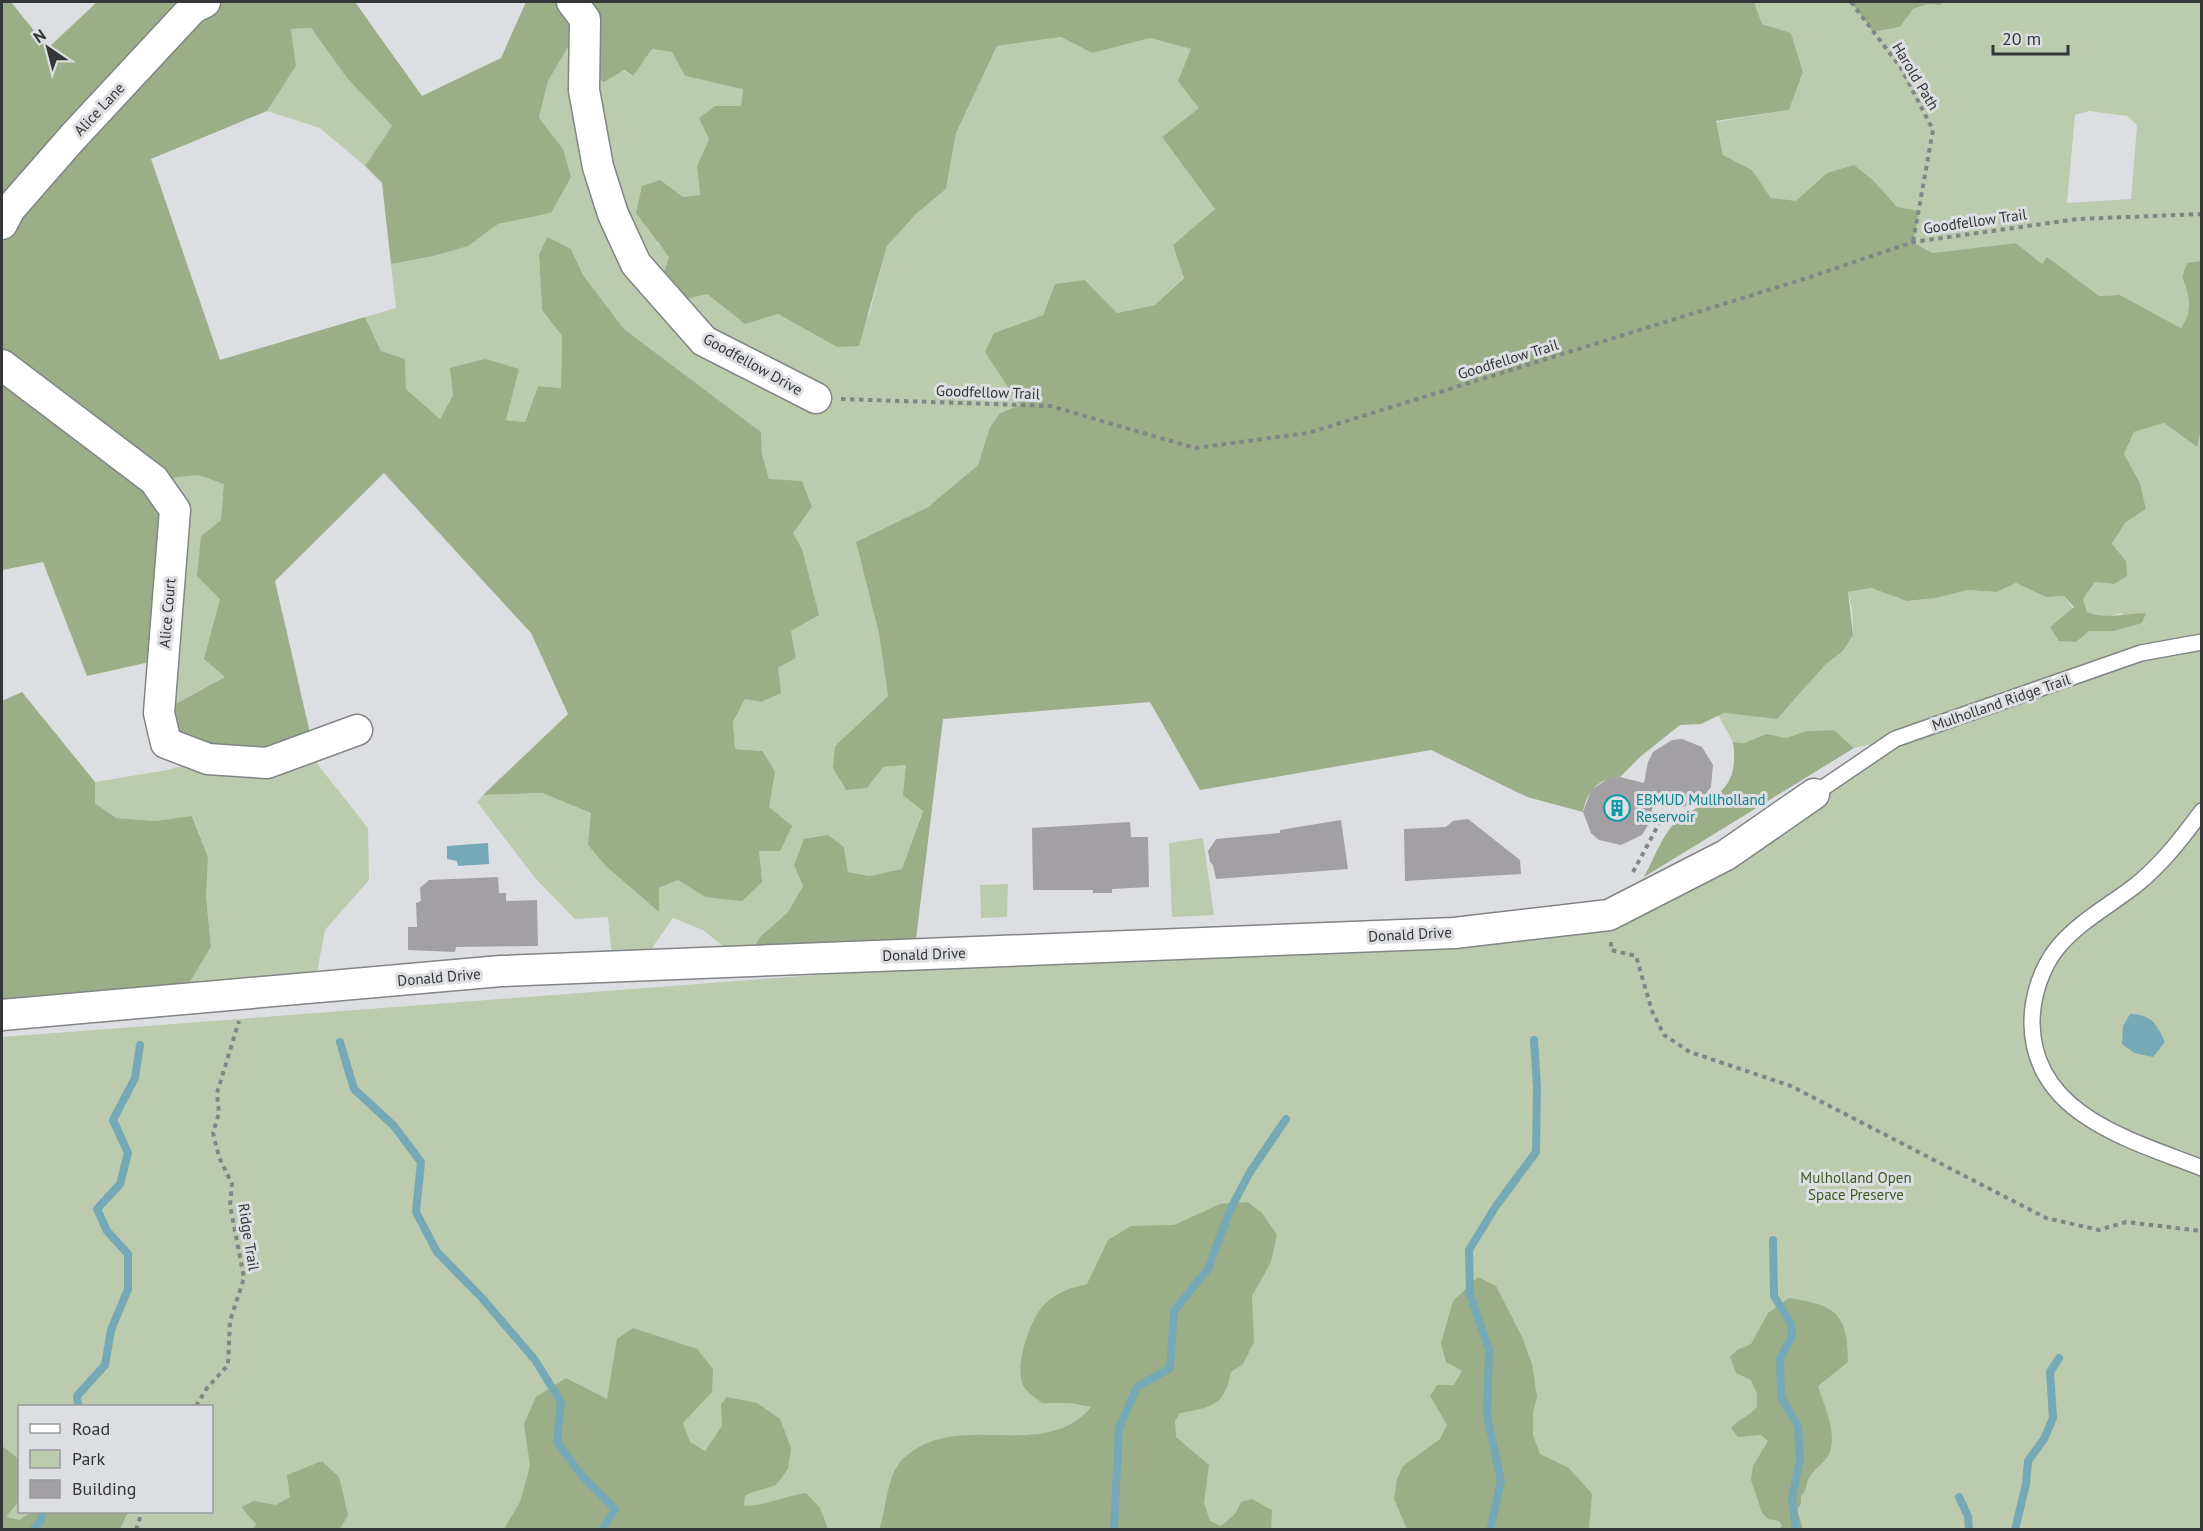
<svg xmlns="http://www.w3.org/2000/svg" width="2203" height="1531" font-family="'PT Sans',sans-serif">
<rect width="100%" height="100%" fill="#dcdee1"/>
<!-- green -->
<path fill="#bccbad" fill-rule="evenodd" d="M 1754,2 L 1851,2 L 1873,32 L 1900,27 L 1913,9 L 1928,4 L 1942,5 L 1940,2 L 2201,2 L 2202,261 L 2187,263 L 2182,277 C 2190,295 2193,310 2181,328 L 2120,295 L 2099,296 L 2047,258 L 2042,264 L 2016,243 L 1932,253 L 1913,242 L 1897,207 L 1875,182 L 1827,173 L 1796,202 L 1771,198 L 1752,170 L 1723,155 L 1716,122 L 1789,110 L 1803,72 L 1791,33 L 1762,24 ZM 2089,111 L 2127,116 L 2137,125 L 2131,199 L 2067,203 L 2075,115 Z
M 311,28 L 347,78 L 392,126 L 365,166 L 320,128 L 267,111 L 296,66 L 291,29 Z
M 1061,37 L 1092,53 L 1150,38 L 1192,49 L 1200,108 L 1162,137 L 1215,209 L 1174,245 L 1184,277 L 1155,305 L 1117,313 L 1085,280 L 1055,284 L 1043,315 L 994,333 L 1020,405 L 1000,413 L 990,427 L 978,465 L 928,507 L 856,542 L 879,634 L 888,696 L 835,746 L 867,788 L 882,767 L 906,765 L 923,810 L 902,869 L 869,876 L 848,872 L 844,847 L 794,865 L 803,886 L 788,912 L 761,936 L 743,962 L 703,930 L 673,918 L 654,945 L 644,966 L 613,967 L 608,917 L 575,919 L 535,878 L 477,802 L 483,795 L 542,793 L 591,813 L 659,911 L 659,888 L 678,880 L 705,897 L 759,851 L 774,772 L 764,751 L 735,749 L 733,722 L 745,699 L 761,702 L 778,668 L 796,658 L 791,631 L 808,575 L 802,549 L 793,533 L 812,507 L 769,479 L 762,454 L 761,432 L 624,329 L 583,275 L 571,249 L 539,255 L 542,310 L 562,336 L 561,388 L 538,386 L 525,422 L 506,420 L 453,395 L 440,419 L 406,389 L 405,359 L 381,351 L 365,317 L 396,308 L 391,264 L 434,256 L 467,246 L 498,224 L 551,213 L 563,149 L 539,119 L 548,81 L 572,39 L 632,76 L 652,49 L 672,52 L 685,76 L 743,88 L 741,106 L 715,106 L 709,139 L 697,166 L 700,195 L 683,197 L 657,243 L 707,294 L 745,324 L 778,314 L 837,347 L 869,315 L 887,246 L 916,214 L 946,189 L 956,133 L 997,46 Z
M 2164,423 L 2197,447 L 2201,424 L 2201,1529 L 2,1530 L 2,1037 L 816,975 L 1249,953 L 1609,915 L 1892,740 L 1854,748 L 1834,730 L 1806,731 L 1786,738 L 1765,734 L 1744,743 L 1733,742 L 1718,715 L 1724,713 L 1777,719 L 1826,664 L 1843,651 L 1853,635 L 1852,609 L 1848,592 L 1871,588 L 1907,601 L 1936,598 L 1967,590 L 1997,592 L 2016,583 L 2046,597 L 2064,596 L 2089,631 L 2114,631 L 2122,613 L 2099,618 L 2087,612 L 2083,599 L 2095,582 L 2113,584 L 2126,561 L 2112,545 L 2125,523 L 2146,509 L 2140,483 L 2124,454 L 2134,432 ZM 20,1406 L 212,1406 L 212,1512 L 20,1512 Z
M 198,475 L 225,484 L 221,520 L 201,536 L 220,599 L 225,677 L 159,713 L 154,480 Z
M 313,746 L 318,765 L 368,828 L 369,880 L 325,930 L 314,988 L 179,1000 L 211,947 L 206,896 L 208,857 L 193,817 L 155,821 L 116,818 L 95,803 L 95,782 L 167,770 L 208,759 Z
M 1203,838 L 1214,915 L 1172,917 L 1169,843 Z
M 1008,884 L 1007,917 L 981,918 L 980,885 Z"/>
<!-- forest -->
<path fill="#9bae88" d="M 2,2 L 11,2 L 48,48 L 97,2 L 355,2 L 422,96 L 501,58 L 526,2 L 1754,2 L 1762,24 L 1791,33 L 1803,72 L 1789,110 L 1716,121 L 1723,155 L 1752,170 L 1771,198 L 1796,201 L 1827,173 L 1854,165 L 1875,182 L 1897,207 L 1919,211 L 1913,242 L 1932,253 L 2016,243 L 2042,264 L 2047,257 L 2099,296 L 2120,295 L 2181,328 C 2193,310 2190,296 2182,277 L 2187,263 L 2201,261 L 2202,424 L 2197,447 L 2164,423 L 2134,432 L 2124,454 L 2140,483 L 2146,509 L 2125,523 L 2112,544 L 2126,561 L 2127,576 L 2114,584 L 2095,582 L 2083,599 L 2087,612 C 2104,620 2126,613 2146,613 L 2142,623 L 2114,631 L 2089,631 L 2076,642 L 2059,641 L 2050,627 L 2074,607 L 2064,596 L 2046,597 L 2016,583 L 1997,592 L 1967,590 L 1936,598 L 1907,601 L 1871,588 L 1848,592 L 1853,635 L 1843,651 L 1826,664 L 1777,719 L 1724,713 L 1701,724 L 1680,725 L 1640,757 L 1620,777 C 1598,779 1587,790 1583,812 L 1527,797 L 1431,750 L 1200,790 L 1150,702 L 943,719 L 914,955 L 743,962 L 761,936 L 788,912 L 803,886 L 794,865 L 804,839 L 828,835 L 844,847 L 848,872 L 869,876 L 902,869 L 923,811 L 903,795 L 906,765 L 883,767 L 867,788 L 846,790 L 833,768 L 835,746 L 888,696 L 879,634 L 856,542 L 928,507 L 978,465 L 990,427 L 1000,413 L 1020,405 L 985,352 L 994,333 L 1043,315 L 1055,284 L 1085,280 L 1117,313 L 1155,305 L 1184,278 L 1173,245 L 1215,209 L 1162,137 L 1199,108 L 1178,81 L 1191,49 L 1150,38 L 1092,53 L 1061,37 L 997,46 L 956,133 L 946,189 L 916,214 L 887,246 L 859,346 L 837,347 L 778,314 L 745,324 L 707,294 L 682,300 L 663,276 L 669,257 L 636,213 L 642,186 L 660,180 L 683,197 L 700,195 L 697,166 L 709,139 L 699,118 L 715,106 L 741,106 L 743,89 L 685,76 L 672,52 L 652,49 L 633,76 L 624,70 L 604,82 L 585,71 L 572,40 L 548,81 L 539,118 L 563,149 L 571,177 L 551,213 L 498,224 L 468,246 L 434,256 L 391,264 L 382,183 L 365,166 L 392,126 L 347,78 L 311,28 L 291,29 L 296,66 L 267,111 L 151,159 L 220,360 L 365,317 L 381,351 L 405,359 L 406,389 L 440,419 L 453,395 L 450,368 L 485,359 L 519,369 L 506,420 L 525,422 L 538,386 L 561,388 L 562,336 L 542,310 L 539,255 L 547,237 L 571,249 L 583,275 L 624,329 L 761,432 L 762,454 L 769,479 L 802,481 L 812,507 L 793,533 L 802,549 L 819,615 L 791,631 L 796,658 L 778,668 L 781,693 L 761,702 L 745,699 L 733,722 L 735,749 L 763,751 L 775,772 L 769,807 L 792,826 L 780,851 L 759,851 L 762,882 L 742,901 L 705,897 L 678,880 L 659,888 L 659,912 L 606,866 L 588,845 L 591,813 L 542,793 L 483,795 L 568,714 L 531,633 L 384,473 L 275,581 L 313,746 L 267,763 L 166,743 L 159,713 L 225,677 L 204,659 L 220,599 L 197,576 L 201,536 L 221,520 L 224,484 L 198,475 L 154,480 L 175,510 L 163,659 L 87,676 L 43,562 L 2,570 Z
M 1851,2 L 1940,2 L 1942,5 L 1928,4 L 1913,9 L 1900,27 L 1873,32 Z
M 22,692 L 95,782 L 95,803 L 116,818 L 155,821 L 192,816 L 208,857 L 206,896 L 211,947 L 179,1000 L 2,1015 L 2,701 Z
M 1834,730 L 1854,748 L 1644,877 C 1652,863 1663,834 1674,824 C 1707,796 1741,797 1733,742 L 1744,743 L 1766,734 L 1786,738 L 1806,731 Z
M 1248,1202 L 1262,1213 L 1277,1235 L 1271,1262 L 1252,1296 L 1254,1342 L 1243,1364 L 1231,1372 C 1224,1406 1213,1407 1180,1413 L 1175,1421 L 1176,1437 L 1209,1465 L 1204,1503 L 1210,1521 L 1221,1526 L 1235,1514 L 1241,1502 L 1252,1499 L 1272,1510 L 1271,1529 L 879,1529 C 887,1510 886,1476 902,1460 C 957,1406 1043,1465 1091,1407 L 1070,1403 L 1042,1403 C 1036,1398 1028,1393 1024,1387 C 1013,1369 1030,1318 1045,1304 C 1057,1292 1070,1288 1087,1284 L 1108,1240 L 1131,1226 L 1174,1225 L 1220,1204 Z
M 1478,1277 L 1496,1286 L 1522,1337 L 1532,1364 L 1537,1397 L 1533,1412 L 1533,1435 L 1540,1454 L 1569,1468 L 1592,1494 L 1589,1529 L 1407,1529 L 1394,1499 L 1397,1479 L 1403,1466 L 1440,1439 L 1447,1425 L 1430,1396 L 1437,1385 L 1454,1385 L 1462,1371 L 1446,1362 L 1441,1343 L 1453,1301 Z
M 1789,1298 C 1835,1305 1848,1313 1848,1362 L 1818,1386 C 1824,1406 1838,1433 1829,1454 C 1824,1464 1812,1470 1808,1480 C 1805,1487 1807,1490 1801,1496 L 1801,1504 L 1797,1510 L 1803,1529 L 1779,1529 L 1782,1526 L 1779,1521 L 1768,1519 L 1762,1513 L 1751,1480 L 1753,1466 L 1768,1441 L 1761,1435 L 1738,1437 L 1731,1428 C 1739,1419 1749,1416 1757,1407 L 1757,1394 L 1751,1380 L 1736,1373 L 1730,1357 L 1737,1350 L 1751,1344 L 1768,1313 Z
M 633,1328 L 697,1349 L 713,1369 L 712,1392 L 683,1423 L 690,1442 L 705,1451 L 722,1426 L 721,1404 L 727,1397 L 757,1403 L 780,1419 L 791,1448 L 788,1469 L 776,1485 L 745,1495 L 744,1506 C 766,1506 784,1496 806,1493 L 820,1508 L 828,1529 L 504,1529 L 520,1502 L 530,1466 L 524,1424 L 536,1397 L 566,1378 L 607,1399 L 617,1339 Z
M 2,1446 L 19,1459 L 19,1501 L 6,1517 L 20,1520 L 31,1512 L 128,1512 L 120,1529 L 2,1529 Z
M 322,1461 L 339,1477 L 348,1515 L 340,1529 L 253,1529 L 256,1524 L 241,1507 L 254,1501 L 276,1505 L 290,1497 L 287,1475 Z"/>
<!-- water -->
<path fill="#75a9b5" d="M 488,843 L 489,864 L 458,866 L 457,861 L 447,859 L 447,846 Z
M 2130,1014 C 2151,1014 2157,1024 2165,1042 L 2153,1057 L 2134,1053 L 2122,1044 L 2123,1026 Z"/>
<g fill="none" stroke-linecap="round" stroke-linejoin="round">
<!-- stream -->
<path stroke="#75a9b5" stroke-width="8" d="M 340,1042 L 354,1089 L 394,1126 L 421,1162 L 416,1212 L 437,1252 L 482,1298 L 535,1360 L 561,1402 L 557,1442 L 582,1476 L 615,1509 L 602,1530
M 1773,1240 L 1774,1296 L 1791,1324 L 1792,1337 L 1780,1358 L 1781,1397 L 1798,1426 L 1800,1460 L 1792,1498 L 1796,1530
M 78,1406 L 77,1396 L 105,1365 L 111,1330 L 128,1289 L 128,1254 L 107,1231 L 97,1209 L 120,1184 L 128,1153 L 113,1120 L 135,1078 L 140,1045
M 1959,1497 L 1968,1516 L 1969,1530
M 33,1530 L 41,1520 L 42,1512
M 1114,1530 L 1119,1428 L 1137,1387 L 1170,1368 L 1174,1311 L 1208,1269 L 1230,1210 L 1250,1172 L 1286,1119
M 1490,1530 L 1501,1481 L 1487,1416 L 1489,1350 L 1470,1294 L 1469,1250 L 1496,1206 L 1536,1152 L 1537,1087 L 1534,1040
M 2015,1530 L 2026,1484 L 2028,1461 L 2044,1439 L 2053,1418 L 2050,1372 L 2059,1358"/>
</g>
<!-- building -->
<path fill="#a2a0a3" d="M 1682,739 L 1702,747 L 1713,765 L 1711,787 L 1704,796 L 1684,807 L 1673,806 L 1655,799 L 1648,825 L 1642,835 L 1621,845 L 1599,840 L 1591,833 L 1583,812 L 1591,790 L 1609,778 L 1620,777 L 1644,783 L 1648,762 L 1653,752 L 1672,740 Z
M 1468,819 L 1520,860 L 1521,874 L 1405,881 L 1404,829 L 1446,827 L 1453,821 Z
M 1341,820 L 1348,869 L 1216,879 L 1213,865 L 1210,862 L 1208,851 L 1216,839 L 1280,833 L 1280,830 Z
M 1130,822 L 1131,837 L 1148,837 L 1149,887 L 1112,889 L 1112,893 L 1093,893 L 1093,890 L 1033,890 L 1032,828 Z
M 498,877 L 499,893 L 506,893 L 506,901 L 537,900 L 538,946 L 456,947 L 455,952 L 408,950 L 408,927 L 417,927 L 416,903 L 421,901 L 420,888 L 429,880 Z"/>
<g fill="none" stroke-linecap="round" stroke-linejoin="round">
<!-- lane casing -->
<g stroke="#828486" stroke-width="18">
<path id="lane" d="M 1814,794 L 1895,739 L 2141,653 L 2202,642
M 2202,811 C 2182,838 2162,864 2136,885 C 2109,906 2080,921 2058,947 C 2041,968 2032,997 2032,1023 C 2033,1115 2131,1140 2202,1168"/>
</g>
<!-- street casing -->
<g stroke="#828486" stroke-width="33">
<path id="street" d="M 572,2 L 585,19 L 584,90 L 598,167 L 613,214 L 636,264 L 704,341 L 816,398
M 2,224 L 10,209 L 72,138 L 193,8 L 205,2
M 2,365 L 154,480 L 175,510 L 159,713 L 166,743 L 208,759 L 267,763 L 357,730
M 2,1015 L 501,971 L 1454,933 L 1609,915 L 1726,855 L 1814,794"/>
</g>
<!-- path -->
<path stroke="#838486" stroke-width="4" stroke-dasharray="4.5 4.5" stroke-linecap="butt" d="M 1851,2 L 1901,68 L 1933,130 L 1913,242
M 841,399 L 1050,406 L 1195,448 L 1308,433 L 1810,277 L 1913,242 L 2078,219 L 2202,214
M 1633,872 L 1661,820
M 1611,942 L 1611,950 L 1636,956 L 1652,1011 L 1664,1035 L 1690,1052 L 1791,1086 L 2046,1218 L 2099,1230 L 2126,1222 L 2202,1231
M 196,1406 L 207,1388 L 228,1365 L 230,1321 L 244,1278 L 230,1205 L 232,1184 L 219,1157 L 213,1133 L 219,1113 L 217,1093 L 239,1021
M 136,1530 L 142,1512"/>
<!-- lane -->
<use href="#lane" stroke="#fff" stroke-width="15"/>
<!-- street -->
<use href="#street" stroke="#fff" stroke-width="30"/>
</g>
<!-- icons -->
<defs>
<g id="building-ring" transform="scale(1.35)"><circle r="9.5" fill="#dcdee1" stroke="#0f9aa8" stroke-width="1.5"/><path d="M-4-6H4V6H1V3H-1V6H-4ZM-2.5-4.3h1.7v1.8h-1.7ZM.8-4.3h1.7v1.8H.8ZM-2.5-1h1.7V.8h-1.7ZM.8-1h1.7V.8H.8Z" fill="#0f9aa8"/></g>
</defs>
<g fill-rule="evenodd">
<use href="#building-ring" x="1617" y="808"/>
</g>
<g text-anchor="middle" dominant-baseline="central" stroke-width="6" stroke-linejoin="round" paint-order="stroke">
<!-- street labels -->
<g font-size="15" fill="#353637" stroke="#dcdee1">
<text transform="translate(1916 76) rotate(59)">Harold Path</text>
<text transform="translate(99 109) rotate(-47)">Alice Lane</text>
<text transform="translate(1975 221) rotate(-8)">Goodfellow Trail</text>
<text transform="translate(1508 359) rotate(-17)">Goodfellow Trail</text>
<text transform="translate(753 364) rotate(29)">Goodfellow Drive</text>
<text transform="translate(988 392) rotate(2)">Goodfellow Trail</text>
<text transform="translate(167 613) rotate(-85)">Alice Court</text>
<text transform="translate(2001 702) rotate(-19)">Mulholland Ridge Trail</text>
<text transform="translate(1410 934) rotate(-3)">Donald Drive</text>
<text transform="translate(924 954) rotate(-2)">Donald Drive</text>
<text transform="translate(439 977) rotate(-5)">Donald Drive</text>
<text transform="translate(249 1237) rotate(81)">Ridge Trail</text>
</g>
<!-- culture labels -->
<g font-size="15" fill="#0d838f" stroke="#dcdee1" text-anchor="start">
<text x="1636" y="799">EBMUD Mullholland<tspan x="1636" dy="17">Reservoir</tspan></text>
</g>
<!-- park labels -->
<g font-size="15" fill="#405921" stroke="#dcdee1">
<text x="1856" y="1177">Mulholland Open<tspan x="1856" dy="17">Space Preserve</tspan></text>
</g>
</g>
<!-- border -->
<rect width="2203" height="1531" fill="none" stroke="#353637" stroke-width="6"/>
<!-- legend -->
<rect x="18" y="1405" width="195" height="108" fill="#dcdee1" stroke="#999b9d" stroke-width="1.5"/>
<rect x="30" y="1424" width="30" height="9" fill="#ffffff" stroke="#999b9d" stroke-width="1.5"/>
<text x="72" y="1435" font-size="18" fill="#353637">Road</text>
<rect x="30" y="1450" width="30" height="18" fill="#bccbad" stroke="#999b9d" stroke-width="1.5"/>
<text x="72" y="1465" font-size="18" fill="#353637">Park</text>
<rect x="30" y="1480" width="30" height="18" fill="#a2a0a3" stroke="#999b9d" stroke-width="1.5"/>
<text x="72" y="1495" font-size="18" fill="#353637">Building</text>
<!-- north arrow -->
<g transform="translate(48 48) rotate(325)" stroke="#dcdee1" stroke-width="4.5" paint-order="stroke">
<path d="M0-4.5L10 22L0 15L-10 22Z" fill="#353637"/>
<text y="-9" font-size="16" font-weight="bold" text-anchor="middle" fill="#353637">N</text>
</g>
<!-- scale -->
<path d="M1993 45v9h75v-9" fill="none" stroke="#353637" stroke-width="3"/>
<text x="2002" y="45" font-size="18" fill="#353637" stroke="#dcdee1" stroke-width="4.5" paint-order="stroke">20 m</text>
</svg>
